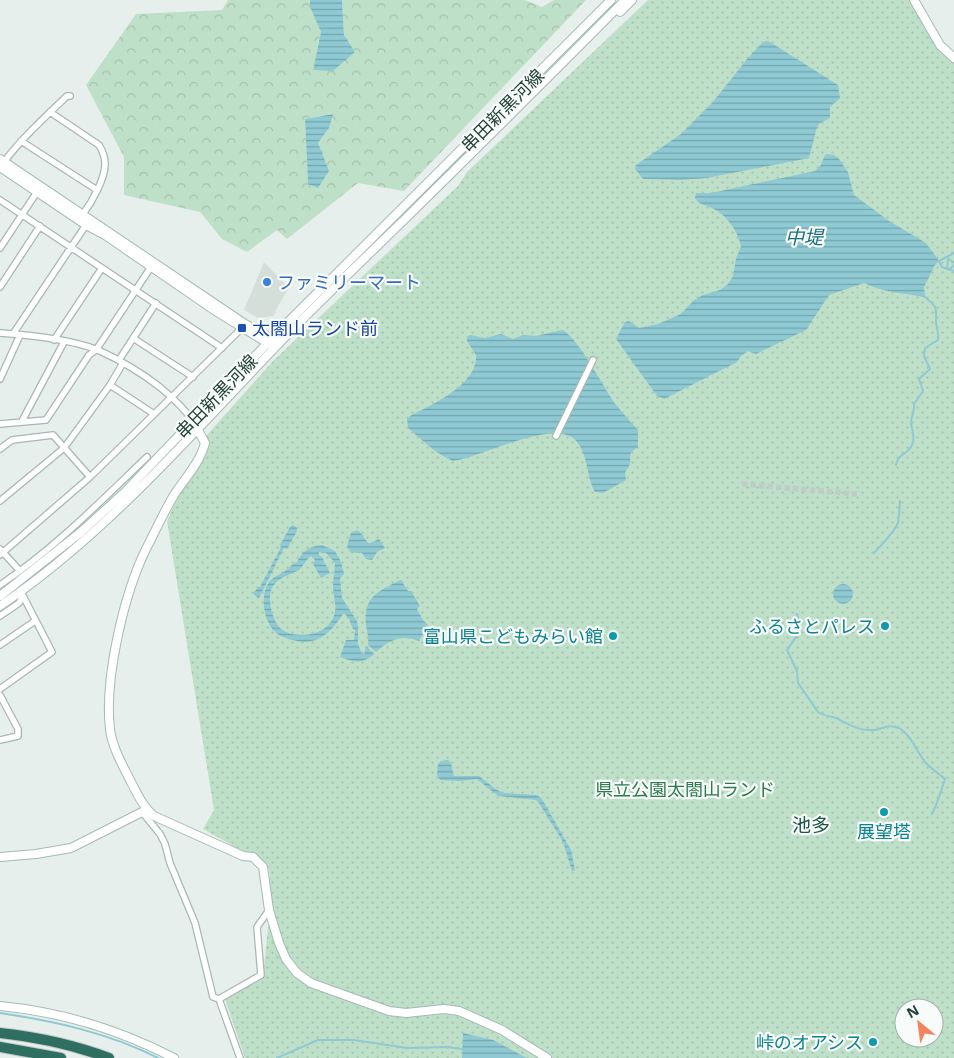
<svg xmlns="http://www.w3.org/2000/svg" width="954" height="1058" font-family="'Open Sans','Noto Sans JP',sans-serif">
<defs>
<pattern id="grass-dots" width="8" height="8" patternUnits="userSpaceOnUse" patternTransform="scale(1.25)"><rect width="8" height="8" fill="#bfe0c8"/><path d="M2 2h.1M6 6h.1" fill="none" stroke="#a4c1ad" stroke-width="1.8" stroke-linecap="round"/></pattern>
<pattern id="forest-crowns" width="20" height="18" patternUnits="userSpaceOnUse" patternTransform="scale(1.25)"><rect width="20" height="18" fill="#bfe0c8"/><path d="M2 6a3 3 0 1 1 6 0M12 15a3 3 0 1 1 6 0" fill="none" stroke="#a4c1ad"/></pattern>
<pattern id="water-rules" width="6" height="5" patternUnits="userSpaceOnUse" patternTransform="scale(1.25)"><rect width="6" height="5" fill="#8ec9d4"/><path d="M0 2.5h6" fill="none" stroke="#74a5ad"/></pattern>
</defs>
<rect width="100%" height="100%" fill="#e6efeb"/>
<!-- built -->
<path fill="#d4dfda" d="M 264,262 L 289,288 L 278,306 L 274,316 L 258,318 L 244,310 Z"/>
<!-- grass -->
<path fill="url(#grass-dots)" fill-rule="evenodd" d="M 648,0 L 910,0 L 917,12 L 954,60 L 954,1058 L 245,1058 L 225,999 L 263,977 L 269,918 L 273,912 L 269,868 L 253,857 L 203,829 L 214,810 L 167,521 L 179,494 L 205,457 L 210,443 L 206,436 L 273,361 L 458,186 L 467,172 ZM 904,1008 L 934,1008 L 934,1038 L 904,1038 Z"/>
<!-- forest -->
<path fill="url(#forest-crowns)" fill-rule="evenodd" d="M 228,0 L 310,0 L 310,7 L 321,32 L 313,70 L 355,52 L 344,35 L 342,0 L 525,0 L 542,7 L 554,0 L 586,0 L 404,191 L 358,183 L 287,239 L 277,230 L 247,252 L 222,239 L 200,212 L 124,195 L 124,157 L 86,85 L 136,14 L 222,10 ZM 332,114 L 329,128 L 318,143 L 308,184 L 305,119 Z"/>
<!-- water -->
<path fill="url(#water-rules)" fill-rule="evenodd" d="M 310,0 L 342,0 L 344,35 L 355,52 L 333,71 L 313,70 L 321,32 L 310,7 Z
M 766,41 L 770,42 L 838,85 L 840,98 L 830,107 L 830,118 L 820,123 L 817,127 L 809,158 L 707,178 L 681,180 L 643,179 L 635,169 L 636,165 L 681,134 L 712,103 L 748,58 L 761,44 Z
M 333,114 L 329,128 L 318,143 L 329,171 L 318,188 L 308,184 L 305,119 Z
M 827,154 L 834,155 L 839,159 L 848,172 L 854,195 L 889,221 L 926,243 L 939,261 L 935,265 L 924,287 L 925,297 C 904,293 884,293 864,283 L 829,295 L 806,330 L 756,354 L 748,351 L 741,356 L 737,362 L 664,399 L 657,396 L 616,339 L 625,322 L 629,321 L 639,328 L 658,324 L 681,314 L 694,300 L 703,295 L 720,290 L 728,284 L 733,276 L 736,259 L 741,246 C 737,230 727,215 712,208 C 705,205 699,205 695,198 L 696,193 L 711,193 L 815,171 L 821,165 L 825,155 Z
M 562,330 C 577,335 606,392 617,406 C 624,415 631,422 638,430 L 638,447 C 625,455 633,457 629,466 C 628,468 626,470 625,473 L 626,480 L 603,493 L 595,492 C 586,476 589,458 577,442 C 557,416 480,458 453,461 C 436,454 422,440 408,428 L 407,419 L 410,416 C 432,404 478,385 476,355 L 467,341 L 467,337 L 470,335 L 485,338 L 501,334 L 513,339 L 523,335 L 536,336 Z
M 293,525 L 297,528 L 297,531 L 287,549 L 284,548 L 259,598 L 253,594 L 258,587 L 260,587 L 281,547 L 280,545 L 290,527 Z
M 357,530 L 360,532 L 368,543 L 371,543 L 379,539 L 385,548 L 377,552 L 372,560 L 366,559 L 362,553 L 350,552 L 347,546 L 351,533 Z
M 322,545 L 335,551 L 341,562 L 344,574 L 340,578 L 342,598 L 357,621 L 358,628 L 358,644 L 362,654 L 364,654 L 366,646 L 374,654 C 362,665 354,662 340,657 L 346,640 L 354,640 L 355,630 L 353,629 L 349,619 L 345,614 L 343,614 C 331,633 316,647 293,640 C 287,639 279,636 275,632 C 263,621 260,594 269,582 C 274,576 280,575 285,571 C 290,568 291,564 297,562 C 302,551 310,546 322,545 ZM 319,552 L 326,553 L 335,563 C 335,571 333,578 333,586 C 333,598 340,611 330,623 C 320,636 295,639 281,629 C 272,621 266,596 273,586 C 279,577 290,575 299,570 C 304,566 306,559 311,556 L 315,560 L 313,564 L 321,578 L 330,573 L 322,557 L 319,555 Z
M 401,580 L 408,591 L 411,591 L 420,606 L 417,609 L 423,620 L 428,625 L 419,641 C 402,634 389,640 376,652 L 368,645 C 369,639 367,632 366,625 C 363,597 378,591 401,580 Z
M833 594a10 10 0 1 1 20 0a10 10 0 1 1-20 0Z
M 448,760 L 451,763 L 454,776 L 479,776 L 497,790 L 504,793 L 537,795 L 542,799 L 571,850 L 575,870 L 572,871 L 563,842 L 539,803 L 536,800 L 498,796 L 477,779 L 460,781 L 440,780 L 437,775 L 438,764 L 441,761 Z
M 463,1033 L 493,1040 L 527,1058 L 462,1058 Z"/>
<g fill="none" stroke-linecap="round" stroke-linejoin="round">
<!-- stream -->
<path stroke="#8ec9d4" stroke-width="2" d="M 954,253 L 939,261 L 942,267 L 954,271
M 947,269 L 948,259 L 954,262
M 949,270 L 954,265
M 896,465 C 898,454 906,455 911,447 C 916,440 912,431 911,423 C 911,416 915,411 914,404 L 923,391 L 919,379 L 930,369 L 924,356 L 925,348 L 938,340 C 939,333 937,329 936,323 C 936,307 938,308 925,297
M 874,553 C 882,544 891,536 897,525 C 900,519 899,508 900,501
M 797,614 L 800,631 L 787,650 L 797,671 L 798,683 L 818,712 C 824,716 830,716 836,718 C 849,724 857,731 873,730 C 881,730 889,723 899,728 C 913,736 916,753 927,764 C 933,770 939,774 945,779 C 941,791 938,802 932,814
M 0,1013 C 54,1021 109,1033 158,1058
M 277,1058 L 318,1040 L 354,1040 L 407,1048 L 447,1047 L 462,1049"/>
<!-- street-tunnel -->
<path stroke="#bfccc8" stroke-width="5.5" stroke-dasharray="5.5 3" stroke-linecap="butt" d="M 742,484 L 857,494"/>
<!-- street casing -->
<g stroke="#a8b8b2" stroke-width="8">
<path id="street" d="M 50,112 L 99,145 C 102,150 105,157 105,164 C 105,179 92,202 83,214
M 21,141 L 97,190
M 4,162 C 22,138 45,117 67,96 L 70,96
M 0,200 L 222,348
M 0,248 L 37,192
M 0,287 L 40,226
M 0,333 C 29,335 72,340 98,350 C 120,360 142,373 161,388 C 173,398 186,410 195,424
M 13,334 L 86,225
M 133,338 L 193,377
M 54,340 L 102,268
M 119,360 L 156,303
M 0,379 L 20,335
M 110,385 L 123,363
M 22,421 L 64,342
M 0,424 L 46,420 L 89,355 L 96,350 L 151,267
M 556,436 L 593,360
M 0,449 L 12,440 L 53,435 L 90,477 L 0,555
M 90,477 L 242,328
M 0,501 L 64,448 L 110,385 L 154,414
M 0,549 L 20,571
M 0,585 C 54,549 100,502 147,457
M 0,616 L 19,603 L 23,596
M 0,645 L 35,621
M 0,689 L 52,652 L 21,592
M 0,695 L 18,729 L 18,736 L 0,740
M 142,812 L 160,834 L 165,844 L 170,863 L 195,923 L 213,997 L 219,999 L 240,1058
M 219,999 L 261,975 L 257,927 L 269,910"/>
</g>
<!-- secondary casing -->
<g stroke="#a4bbb3" stroke-width="10">
<path id="secondary" d="M 914,0 L 940,45 L 954,58
M 620,12 L 632,0
M 0,159 L 245,324 L 276,341
M 0,167 L 86,225 L 105,235 L 214,310 L 271,345
M 198,430 L 205,443 C 200,462 187,476 176,492 C 165,509 156,530 146,549 C 124,594 104,679 110,729 C 112,747 123,766 131,782 C 138,795 143,807 154,816 L 243,856 L 253,857 L 263,867 L 269,910 L 279,943 L 286,959 L 297,973 L 311,983 L 389,1011 L 406,1013 L 444,1009 L 459,1011 L 502,1030 L 547,1058
M 0,596 L 81,532 L 124,493 L 280,330 L 611,0
M 0,606 C 109,532 195,430 286,336 C 326,295 367,256 408,216 C 480,145 553,73 625,0
M 0,857 L 36,854 L 71,848 L 146,810
M 0,1006 C 63,1012 118,1029 174,1058"/>
</g>
<!-- highway casing -->
<g stroke="#c2cac8" stroke-width="12">
<path id="highway" d="M 0,1033 C 37,1037 74,1045 109,1058
M 0,1047 L 61,1058"/>
</g>
<!-- street -->
<use href="#street" stroke="#fff" stroke-width="5.5"/>
<!-- secondary -->
<use href="#secondary" stroke="#fff" stroke-width="8"/>
<!-- highway -->
<use href="#highway" stroke="#2f6f62" stroke-width="10"/>
</g>
<!-- markers -->
<circle fill="#3f7fe0" stroke="#f7fbf9" stroke-width="2" cx="267" cy="282" r="5"/>
<rect fill="#1a4fb4" stroke="#f7fbf9" stroke-width="2" x="237" y="323" width="10" height="10" rx="2.5"/>
<g fill="#0f9aa8" stroke="#f7fbf9" stroke-width="2">
<circle cx="885" cy="626" r="5"/>
<circle cx="613" cy="636" r="5"/>
<circle cx="884" cy="812" r="5"/>
<circle cx="873" cy="1042" r="5"/>
</g>
<g text-anchor="middle" dominant-baseline="central" stroke-width="4.5" stroke-linejoin="round" paint-order="stroke">
<!-- street labels -->
<g font-size="18" fill="#24423a" stroke="#f7fbf9">
<text transform="translate(502 110) rotate(-45)">串田新黒河線</text>
<text transform="translate(216 396) rotate(-46)">串田新黒河線</text>
</g>
<!-- shop labels -->
<g font-size="18" fill="#366cbe" stroke="#f7fbf9" text-anchor="start">
<text x="277" y="282">ファミリーマート</text>
</g>
<!-- transit labels -->
<g font-size="18" fill="#164399" stroke="#f7fbf9" text-anchor="start">
<text x="252" y="328">太閤山ランド前</text>
</g>
<!-- culture labels -->
<g font-size="18" fill="#0d838f" stroke="#f7fbf9" text-anchor="end">
<text x="875" y="626">ふるさとパレス</text>
<text x="603" y="636">富山県こどもみらい館</text>
<text x="884" y="831" text-anchor="middle">展望塔</text>
<text x="863" y="1042">峠のオアシス</text>
</g>
<!-- park labels -->
<g font-size="18" fill="#2d7a4b" stroke="#f7fbf9">
<text x="685" y="789">県立公園太閤山ランド</text>
</g>
<!-- water labels -->
<g font-size="19" font-style="italic" fill="#1c6f80" stroke="#f7fbf9">
<text x="804" y="237">中堤</text>
</g>
<!-- neighbourhood labels -->
<g font-size="19" fill="#1f5548" stroke="#f7fbf9">
<text x="811" y="825">池多</text>
</g>
</g>
<!-- north arrow -->
<g transform="translate(919 1023) rotate(331)"><circle r="24" fill="#f7fbf9" stroke="#a3b1ad"/>
<path d="M0-4L9 19L0 12L-9 19Z" fill="#f4845f"/>
<text y="-8" font-size="14" font-weight="bold" text-anchor="middle" fill="#24423a">N</text>
</g>
</svg>
